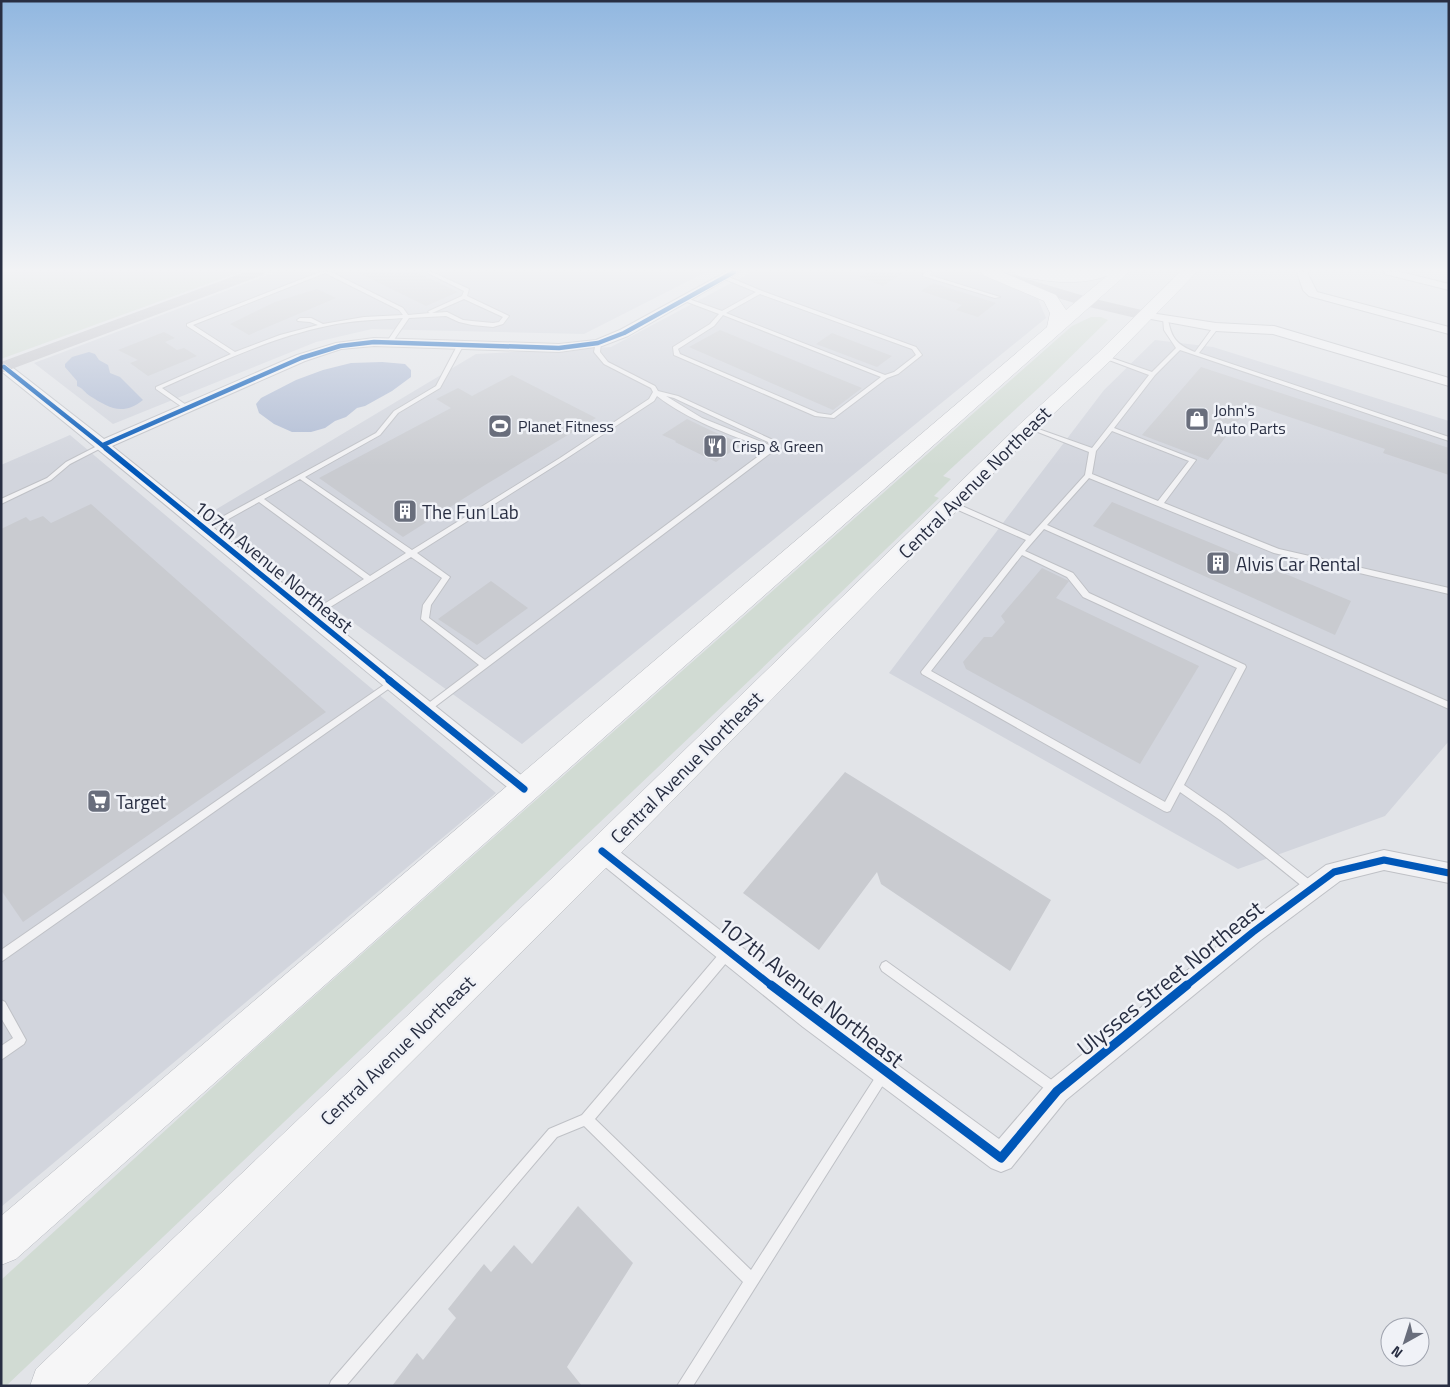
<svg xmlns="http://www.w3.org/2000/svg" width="1450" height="1387" font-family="'Titillium Web',sans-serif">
<rect width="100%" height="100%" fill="#e2e4e8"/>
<!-- built -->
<path fill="#d2d5dd" d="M 276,272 L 706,272 L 584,334 L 372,329 L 316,342 L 113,424 L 34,363 Z
M 752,272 L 975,272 L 1038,299 L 1046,318 L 522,744 L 205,516 L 476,354 L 611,347 Z
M 1155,340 L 1213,347 L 1449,421 L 1449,741 L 1385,816 L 1238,869 L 889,673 L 1104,390 Z
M 70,435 L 496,793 L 1,1207 L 1,465 Z"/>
<!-- green -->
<path fill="#d1dbd3" d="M 1,272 L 240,272 L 1,359 Z
M 1091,317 L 1101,317 L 1108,320 L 1043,384 L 943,476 L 951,479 L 934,496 L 939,498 L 753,677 L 6,1386 L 1,1386 L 1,1280 L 259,1045 L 1072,326 Z"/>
<!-- water -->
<path fill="#b0bcd4" d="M 89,352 L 95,354 L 99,360 L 108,365 L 110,373 L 120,377 L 143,400 C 122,417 108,407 90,396 C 85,393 83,388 77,386 L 77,381 L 65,367 L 65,364 L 72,357 Z
M 382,362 L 405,364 L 411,370 L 411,377 L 392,391 L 365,406 L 357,408 L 346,417 L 335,421 L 325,428 L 311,432 L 292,432 L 274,424 L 259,413 L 256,404 L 261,398 L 296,380 L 323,370 L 351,363 Z"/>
<!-- building -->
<path fill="#c9cbd0" d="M 357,272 L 416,272 L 458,292 L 426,306 Z
M 867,272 L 900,272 L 903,273 L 883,286 L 859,277 Z
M 933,283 L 974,296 L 996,303 L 978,317 L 956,310 L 962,305 L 921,291 Z
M 317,289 L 336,298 L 249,335 L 230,324 L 275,302 Z
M 720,330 L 862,388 L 833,410 L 689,347 Z
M 164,332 L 175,338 L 165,342 L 177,350 L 184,348 L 197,356 L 148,376 L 130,363 L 138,360 L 118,350 Z
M 832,333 L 892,356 L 877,367 L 816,344 Z
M 1201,367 L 1449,448 L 1449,475 L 1383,453 L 1385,449 L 1251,404 L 1208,460 L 1142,435 Z
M 512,375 L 596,418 L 485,485 L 403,537 L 319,478 L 451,408 L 436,399 L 458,388 L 472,396 Z
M 687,419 L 712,431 L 742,444 L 716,462 L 675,442 L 676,441 L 662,435 Z
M 1112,502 L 1351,601 L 1335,635 L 1093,526 Z
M 91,504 L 326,712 L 23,922 L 1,890 L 1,529 L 26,517 L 30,521 L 43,516 L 51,523 Z
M 1042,568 L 1069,581 L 1056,598 L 1199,666 L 1140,764 L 966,669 L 963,662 L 984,637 L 992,637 L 1005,622 L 1001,616 Z
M 491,581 L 528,608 L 477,645 L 438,619 Z
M 845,772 L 1051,900 L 1010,971 L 881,884 L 877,872 L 819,950 L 743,893 Z
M 578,1206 L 633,1263 L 567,1367 L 582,1386 L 392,1386 L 417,1353 L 423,1360 L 456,1318 L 448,1309 L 484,1264 L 491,1272 L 514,1245 L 532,1264 Z"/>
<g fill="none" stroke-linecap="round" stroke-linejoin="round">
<!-- lane casing -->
<g stroke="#bfc1c6" stroke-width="2">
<path id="lane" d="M 320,272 L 331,272 L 403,308 L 408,315 L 430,313 L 428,312 L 429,311 L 462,296 L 464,291 L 426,272 L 432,272 L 469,289 L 467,296 L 509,316 L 503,324 L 493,327 L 472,325 L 459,322 L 446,316 L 409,318 L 391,344 L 389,345 L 386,343 L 403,318 C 378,320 352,320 327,326 C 269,338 216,364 162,388 L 189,407 L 189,409 L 185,409 L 156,389 L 156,387 L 231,354 L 187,326 L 187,324 ZM 325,273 L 399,310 L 403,315 L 364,317 L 323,324 L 311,318 L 300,318 L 297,320 L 298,321 L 310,322 L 318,325 L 280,335 L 235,352 L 193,325 ZM 464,299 L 503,317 L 499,322 L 493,323 L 472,321 L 463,320 L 447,312 L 432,313 Z
M 927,272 L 932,272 L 929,275 L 1000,297 L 995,298 L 923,276 L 923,274 Z
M 724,275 L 762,291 L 916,347 L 922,355 L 898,374 L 887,378 L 834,418 L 815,416 L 674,355 L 673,347 L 710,324 L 719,314 L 682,300 L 682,298 L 686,298 L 722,311 L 756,292 L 722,278 L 722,276 ZM 760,294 L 912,349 L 916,355 L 894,372 L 885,375 L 726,313 ZM 723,315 L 881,377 L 831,415 L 818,413 L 680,354 L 678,349 L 714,326 Z
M 1163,318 L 1168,319 C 1171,338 1177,345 1195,352 L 1214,326 L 1218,326 L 1219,327 L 1199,353 L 1449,437 L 1449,441 L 1180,350 L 1155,375 L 1114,428 L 1196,460 L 1164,503 L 1279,549 L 1449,588 L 1449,594 L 1274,553 L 1089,478 L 1047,525 L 1449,702 L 1449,709 L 1044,529 L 1025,551 L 1073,573 L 1089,593 L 1245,665 L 1246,667 L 1184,785 L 1226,814 L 1316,885 L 1317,888 L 1316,891 L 1312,893 L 1308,891 L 1220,820 L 1180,792 L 1170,811 L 1167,812 L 1164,811 L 922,674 L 921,672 L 1026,540 L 949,506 L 949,502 L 953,502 L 1030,536 L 1085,475 L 1089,452 L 1025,427 L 1030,426 L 1092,448 L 1149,375 L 1101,357 L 1106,356 L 1152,372 L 1176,348 L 1164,330 ZM 1112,431 L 1189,461 L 1158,501 L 1092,474 L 1096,451 ZM 1022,555 L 1067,577 L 1083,597 L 1237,668 L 1165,802 L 931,671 Z
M 596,342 L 601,343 L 600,352 L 608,362 L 655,386 L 658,391 L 678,396 L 773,440 L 776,449 L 428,712 L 422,712 L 421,710 L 422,708 L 479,665 L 421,619 L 423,605 L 442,578 L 411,557 L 311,619 L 307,616 L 308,614 L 364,579 L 259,502 L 207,531 L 204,531 L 200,529 L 376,433 L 394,411 L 436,386 L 457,346 L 460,344 L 463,346 L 440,388 L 398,413 L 380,435 L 305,477 L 412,550 L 560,458 L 649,399 L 653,392 L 651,388 L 604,364 L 594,352 ZM 657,396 C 689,421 731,435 768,449 L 485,660 L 429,618 L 431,605 L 450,577 L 417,553 L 564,460 L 654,401 ZM 666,396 L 674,398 L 768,442 L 769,445 L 702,418 ZM 300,479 L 406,553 L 370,576 L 264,499 Z
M 103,443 L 106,445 L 105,446 L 70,464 L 51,480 L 1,504 L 1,499 L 47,478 L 66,462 Z
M 391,680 L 395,683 L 394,685 L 1,962 L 1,950 Z
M 728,947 L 732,948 L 734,952 L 732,956 L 595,1119 L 751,1270 L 880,1070 L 884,1068 L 888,1070 L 890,1074 L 693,1386 L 677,1386 L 743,1282 L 584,1126 L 557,1137 L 346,1386 L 329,1386 L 331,1381 L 549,1129 L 582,1115 L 724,948 Z
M 886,961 L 1060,1086 L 1062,1090 L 1060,1094 L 1056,1096 L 1052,1094 L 882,971 L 880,967 L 882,963 Z
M 1,1000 L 5,1002 L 26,1040 L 24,1044 L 1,1060 L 1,1046 L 13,1038 L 1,1018 Z"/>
</g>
<!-- street casing -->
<g stroke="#bfc1c6" stroke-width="2">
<path id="street" d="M 726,272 L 739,272 L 628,336 L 602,346 L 559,352 L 374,346 L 341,349 L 305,361 L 112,446 L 531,783 L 534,789 L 531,795 L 524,798 L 517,795 C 344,655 175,510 1,371 L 1,364 L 8,364 L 104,439 L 297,355 L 336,343 L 374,338 L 559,344 L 596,340 L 620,330 Z
M 1297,272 L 1307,272 L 1317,292 L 1449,327 L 1449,334 L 1309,296 L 1303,290 Z
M 1384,272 L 1401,272 L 1449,284 L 1449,290 L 1385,274 Z
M 1144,312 L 1216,323 L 1274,326 L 1449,378 L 1449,386 L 1273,334 L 1216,331 L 1140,317 L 1138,315 Z
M 602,841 L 610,844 L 821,1009 L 999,1139 L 1048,1082 L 1245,924 L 1326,865 L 1384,850 L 1449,863 L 1449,883 L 1384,870 L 1340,881 L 1261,940 L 1066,1100 L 1011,1168 L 1001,1172 L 991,1168 L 803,1027 L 594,858 L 591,851 L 594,844 Z"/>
</g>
<!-- highway casing -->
<g stroke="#b4b7bd" stroke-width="1">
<path id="highway" d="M 981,272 L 1002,272 L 1056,295 L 1066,310 L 1107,276 C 1078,286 1051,282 1022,277 L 1016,275 L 1014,272 L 1129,272 L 16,1259 L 1,1265 L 1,1216 L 1047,327 L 1050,313 L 1044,301 L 983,275 Z
M 1180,272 L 1197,272 L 1110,361 L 1035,431 L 613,861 L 86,1386 L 30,1386 L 36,1369 L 591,841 L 1021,423 L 1098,353 Z"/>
</g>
<!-- lane -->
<use href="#lane" fill="#f2f2f4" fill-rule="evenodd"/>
<!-- street -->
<use href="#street" fill="#f2f2f4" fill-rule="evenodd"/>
<!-- secondary -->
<path fill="#c3c4ca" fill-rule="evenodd" d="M 245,272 L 265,272 L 263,275 L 1,373 L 1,362 Z
M 980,272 L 1003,272 L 1091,298 L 1150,312 L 1152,315 L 1150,318 L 1144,320 L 1081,305 L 982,275 Z"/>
<!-- highway -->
<use href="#highway" fill="#f6f6f7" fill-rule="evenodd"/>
<!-- cycleway-far3 casing -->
<g stroke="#f0f2f7" stroke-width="6">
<path id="cycleway-far3" d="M 4,367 L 107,449
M 103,445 L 301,358 L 340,346 L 374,342 L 559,348 L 598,343 L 624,333 L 734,272"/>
</g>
<!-- cycleway-far2 casing -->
<g stroke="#f0f2f7" stroke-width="8">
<path id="cycleway-far2" d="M 106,448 L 391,681"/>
</g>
<!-- cycleway-far1 casing -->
<g stroke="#f0f2f7" stroke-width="10">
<path id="cycleway-far1" d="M 389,680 L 524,789
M 602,851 L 772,986
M 1186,986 L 1253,932 L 1334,872 L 1384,860 L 1449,873"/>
</g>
<!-- cycleway casing -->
<g stroke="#f0f2f7" stroke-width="12">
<path id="cycleway" d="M 771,985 L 1001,1158 L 1057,1091 L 1187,985"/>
</g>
<!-- cycleway-far3 -->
<use href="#cycleway-far3" stroke="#0057b8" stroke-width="4.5"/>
<!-- cycleway-far2 -->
<use href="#cycleway-far2" stroke="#0057b8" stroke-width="5.5"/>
<!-- cycleway-far1 -->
<use href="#cycleway-far1" stroke="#0057b8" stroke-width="7"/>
<!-- cycleway -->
<use href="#cycleway" stroke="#0057b8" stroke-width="9"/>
</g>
<!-- sky -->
<linearGradient id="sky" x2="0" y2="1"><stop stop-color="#91b7e0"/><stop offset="0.58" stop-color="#f2f3f5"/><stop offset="1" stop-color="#f2f3f5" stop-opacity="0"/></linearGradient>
<rect width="1450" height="466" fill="url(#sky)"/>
<!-- icons -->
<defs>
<g id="shop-square" transform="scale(1.25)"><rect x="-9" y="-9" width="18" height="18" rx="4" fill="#696e7c" stroke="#f0f2f7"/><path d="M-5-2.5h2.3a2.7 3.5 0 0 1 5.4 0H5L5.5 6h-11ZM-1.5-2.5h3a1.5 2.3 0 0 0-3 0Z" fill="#fff"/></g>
<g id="stadium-square" transform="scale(1.25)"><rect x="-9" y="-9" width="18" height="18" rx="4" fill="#696e7c" stroke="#f0f2f7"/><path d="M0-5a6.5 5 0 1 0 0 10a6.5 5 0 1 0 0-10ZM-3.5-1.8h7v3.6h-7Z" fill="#fff"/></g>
<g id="restaurant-square" transform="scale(1.25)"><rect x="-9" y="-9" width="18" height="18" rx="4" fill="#696e7c" stroke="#f0f2f7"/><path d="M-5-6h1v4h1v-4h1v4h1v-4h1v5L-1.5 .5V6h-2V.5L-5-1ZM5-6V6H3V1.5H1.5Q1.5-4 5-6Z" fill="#fff"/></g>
<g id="building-square" transform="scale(1.25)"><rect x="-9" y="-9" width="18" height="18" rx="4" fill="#696e7c" stroke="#f0f2f7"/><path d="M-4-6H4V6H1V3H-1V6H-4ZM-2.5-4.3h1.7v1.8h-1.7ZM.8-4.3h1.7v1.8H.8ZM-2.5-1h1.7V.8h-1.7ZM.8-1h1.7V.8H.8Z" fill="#fff"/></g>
<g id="supermarket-square" transform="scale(1.25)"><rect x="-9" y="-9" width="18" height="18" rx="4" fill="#696e7c" stroke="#f0f2f7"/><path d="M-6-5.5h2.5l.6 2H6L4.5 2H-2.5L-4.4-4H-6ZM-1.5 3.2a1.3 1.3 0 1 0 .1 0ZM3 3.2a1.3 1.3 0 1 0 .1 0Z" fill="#fff"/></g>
</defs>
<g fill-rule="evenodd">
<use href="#shop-square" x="1197" y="419"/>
<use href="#stadium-square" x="500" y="426"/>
<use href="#restaurant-square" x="715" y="446"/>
<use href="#building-square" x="405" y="511"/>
<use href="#building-square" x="1218" y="563"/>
<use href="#supermarket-square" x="99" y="801"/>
</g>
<g text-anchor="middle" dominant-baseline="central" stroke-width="5" stroke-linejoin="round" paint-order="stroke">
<!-- far-poi labels -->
<g font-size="16" fill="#282e42" stroke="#f0f2f7" text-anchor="start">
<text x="1214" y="410">John's<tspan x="1214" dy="18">Auto Parts</tspan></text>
<text x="518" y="426">Planet Fitness</text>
<text x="732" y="446">Crisp &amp; Green</text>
</g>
<!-- street labels -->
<g font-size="19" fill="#282e42" stroke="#f0f2f7">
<text transform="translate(974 482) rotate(-45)">Central Avenue Northeast</text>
<text transform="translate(274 566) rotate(39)">107th Avenue Northeast</text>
<text transform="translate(686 767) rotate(-45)">Central Avenue Northeast</text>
<text transform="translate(397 1050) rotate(-44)">Central Avenue Northeast</text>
</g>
<!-- poi labels -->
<g font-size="19" fill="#282e42" stroke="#f0f2f7" text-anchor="start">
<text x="422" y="511">The Fun Lab</text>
<text x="1236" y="563">Alvis Car Rental</text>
<text x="116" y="801">Target</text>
</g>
<!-- near-street labels -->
<g font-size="22" fill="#282e42" stroke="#f0f2f7">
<text transform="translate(1170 978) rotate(-39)">Ulysses Street Northeast</text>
<text transform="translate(811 992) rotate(38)">107th Avenue Northeast</text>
</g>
</g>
<!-- border -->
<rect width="1450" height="1387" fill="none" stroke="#282e42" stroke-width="5"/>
<!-- north arrow -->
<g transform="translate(1405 1342) rotate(219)"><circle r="24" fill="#f0f2f7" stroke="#a0a4af"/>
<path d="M0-4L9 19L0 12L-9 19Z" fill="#696e7c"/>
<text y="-8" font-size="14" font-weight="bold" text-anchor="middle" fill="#282e42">N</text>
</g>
</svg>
